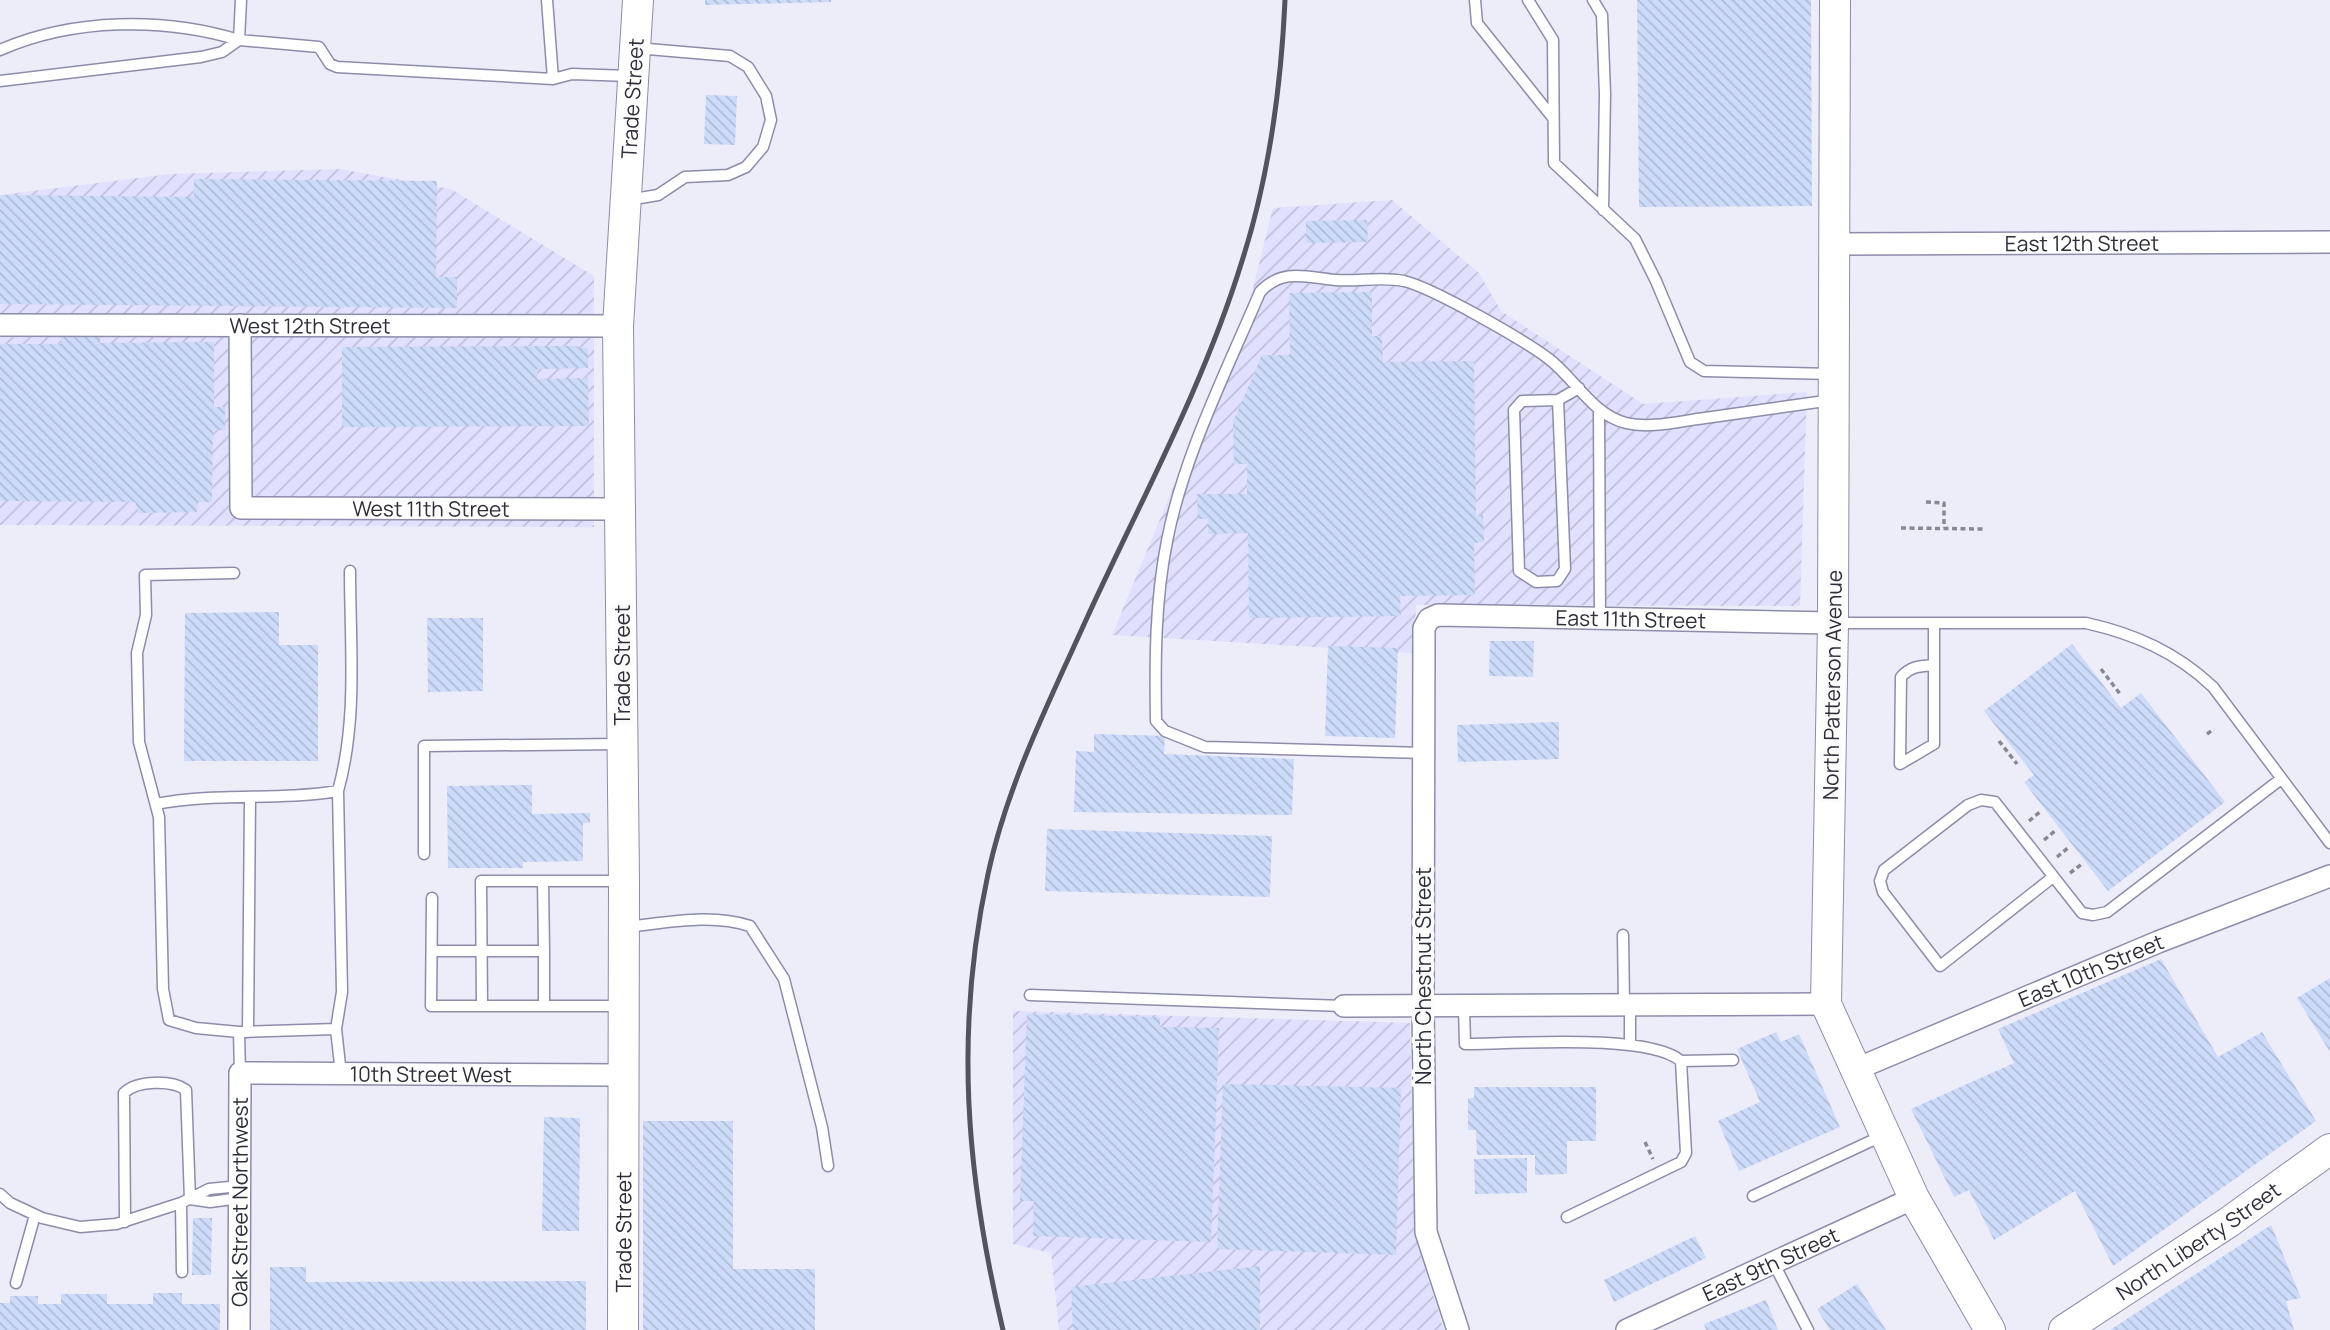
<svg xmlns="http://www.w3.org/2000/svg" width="2330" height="1330" font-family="Manrope,sans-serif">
<defs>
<pattern id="industrial-furrows" width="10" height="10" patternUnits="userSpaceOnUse" patternTransform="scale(1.75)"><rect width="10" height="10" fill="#e1e0ff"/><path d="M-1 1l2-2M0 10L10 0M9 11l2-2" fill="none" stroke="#c1c0db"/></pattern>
<pattern id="building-back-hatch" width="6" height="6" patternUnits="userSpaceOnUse" patternTransform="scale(1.75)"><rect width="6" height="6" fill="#ccdbf9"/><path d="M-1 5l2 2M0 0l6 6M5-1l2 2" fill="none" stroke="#b0bcd6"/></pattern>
</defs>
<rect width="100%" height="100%" fill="#ededfa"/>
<!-- industrial -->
<path fill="url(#industrial-furrows)" d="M 340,169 L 451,189 L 594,276 L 594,527 L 0,525 L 0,195 L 170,174 Z
M 1392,200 L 1479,273 L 1501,311 L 1643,404 L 1807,392 L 1800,606 L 1416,605 L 1414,653 L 1112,635 L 1249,304 L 1273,208 Z
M 1013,1011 L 1410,1023 L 1415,1236 L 1444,1330 L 1059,1330 L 1051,1253 L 1013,1244 Z"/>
<!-- building -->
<path fill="url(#building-back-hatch)" d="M 705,0 L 831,0 L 831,2 L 705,5 Z
M 1637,0 L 1811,0 L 1812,206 L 1639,207 Z
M 706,95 L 737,96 L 735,145 L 704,144 Z
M 194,179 L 437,181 L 436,277 L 457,277 L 457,308 L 0,304 L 0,195 L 194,197 Z
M 1367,220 L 1368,242 L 1306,243 L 1306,221 Z
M 1372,292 L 1372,336 L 1382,336 L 1383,362 L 1474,361 L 1476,516 L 1483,515 L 1484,542 L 1474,543 L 1475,595 L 1400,596 L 1401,616 L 1249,618 L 1248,533 L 1208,534 L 1208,519 L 1198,519 L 1197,494 L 1247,494 L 1247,464 L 1234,464 L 1233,422 L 1262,355 L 1290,355 L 1289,293 Z
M 61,334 L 100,334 L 100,343 L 214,342 L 214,407 L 225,407 L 225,430 L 213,430 L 212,502 L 197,502 L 197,512 L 139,513 L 135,502 L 0,501 L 0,344 L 61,344 Z
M 573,346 L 588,348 L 588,368 L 537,369 L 537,379 L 588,378 L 589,426 L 342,427 L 342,347 Z
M 279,612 L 279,645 L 318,645 L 318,761 L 184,761 L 185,613 Z
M 427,618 L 483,618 L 483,691 L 428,692 Z
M 1490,641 L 1534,641 L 1533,677 L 1489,676 Z
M 2072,644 L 2121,708 L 2141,693 L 2225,802 L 2108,891 L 2024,782 L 2034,775 L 1984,711 Z
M 1328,646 L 1398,648 L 1395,738 L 1325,736 Z
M 1559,722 L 1559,759 L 1458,762 L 1457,725 Z
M 1094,734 L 1165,736 L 1164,754 L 1294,759 L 1292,815 L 1074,812 L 1076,751 L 1094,752 Z
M 532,785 L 532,814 L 590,813 L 590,823 L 583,823 L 583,861 L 523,862 L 523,868 L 448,868 L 447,786 Z
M 1047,829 L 1272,836 L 1270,897 L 1045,891 Z
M 2161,959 L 2218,1057 L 2262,1032 L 2316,1121 L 2113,1266 L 2075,1191 L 1994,1240 L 1969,1190 L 1954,1197 L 1911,1109 L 2014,1063 L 1998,1029 Z
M 2330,978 L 2330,1052 L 2297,998 Z
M 1027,1014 L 1160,1017 L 1160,1027 L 1219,1028 L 1211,1242 L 1033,1236 L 1034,1201 L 1020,1201 Z
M 1776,1032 L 1781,1042 L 1799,1034 L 1840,1127 L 1739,1171 L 1718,1121 L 1760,1102 L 1737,1049 Z
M 1223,1084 L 1401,1088 L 1396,1255 L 1217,1249 Z
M 1474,1087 L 1596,1087 L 1596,1141 L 1567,1141 L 1567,1174 L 1535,1175 L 1535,1155 L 1477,1155 L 1476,1130 L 1468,1130 L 1468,1098 L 1474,1098 Z
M 544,1117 L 580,1118 L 579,1231 L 542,1231 Z
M 643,1121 L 733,1121 L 733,1269 L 815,1269 L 815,1330 L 643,1330 Z
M 1527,1158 L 1527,1193 L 1475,1194 L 1474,1159 Z
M 193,1218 L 212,1218 L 211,1275 L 192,1275 Z
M 2271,1225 L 2301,1298 L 2286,1301 L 2294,1330 L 2110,1330 Z
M 1695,1236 L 1706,1258 L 1614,1302 L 1604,1280 Z
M 1260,1266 L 1260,1330 L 1073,1330 L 1071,1287 Z
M 270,1267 L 306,1267 L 306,1282 L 586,1281 L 586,1330 L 270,1330 Z
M 1857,1284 L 1886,1330 L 1830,1330 L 1817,1309 Z
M 153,1293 L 182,1293 L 182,1304 L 220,1304 L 220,1330 L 0,1330 L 0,1303 L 10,1303 L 10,1296 L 38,1296 L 38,1304 L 61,1304 L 61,1294 L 107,1294 L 107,1304 L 153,1304 Z
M 1766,1300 L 1778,1330 L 1706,1330 L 1704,1324 Z"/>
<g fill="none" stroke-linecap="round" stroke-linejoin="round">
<!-- lane casing -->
<g stroke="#8d8ca9" stroke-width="13">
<path id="lane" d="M 241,0 L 239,40 L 319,47 L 330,64 L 337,67 L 553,79 L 572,74 L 630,76
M 547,0 L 553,79
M 1475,0 L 1477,23 L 1553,118
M 1528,0 L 1553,40 L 1554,163 L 1635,239 L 1656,281 L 1690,362 L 1704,371 L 1832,374
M 1593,0 L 1602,15 L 1605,94 L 1603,210
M 0,50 C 73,18 164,17 239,40
M 0,81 L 201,57 L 222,52 L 239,40
M 628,200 L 658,195 L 685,177 L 728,175 L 746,167 L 763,147 L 771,120 L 766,96 L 748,67 L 730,56 L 636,48
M 1558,400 L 1565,569 L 1557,581 L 1536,582 L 1519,571 L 1514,410 L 1522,401 L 1558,400 L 1579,388
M 1599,410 L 1600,619
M 234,573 L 145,575 L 146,615 L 137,653 L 139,742 L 159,817 L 163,989 L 169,1020 L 196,1028 L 239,1032 L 240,1073
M 1836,623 L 2086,623 C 2135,634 2176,652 2213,687 L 2330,843
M 1934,623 C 1934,663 1934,704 1934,744 L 1900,764 L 1901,677 C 1911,666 1920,666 1934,665
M 1424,753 L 1205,747 L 1165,731 L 1156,721 C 1155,661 1155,601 1167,541 C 1183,457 1227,370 1260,292 C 1282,268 1306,277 1335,280 C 1358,282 1381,276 1404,281 C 1433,288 1524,340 1549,359 C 1575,379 1593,415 1626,423 C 1651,429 1680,421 1705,418 C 1747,412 1790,406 1832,400
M 156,804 C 216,792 277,801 338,791 C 358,719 350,645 350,571
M 424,854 L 424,746 L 620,744
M 2053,877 L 1940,966 L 1883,892 L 1880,881 L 1884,870 L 1968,805 L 1981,800 L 1995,802 L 2082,913 L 2093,915 L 2107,912 L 2281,779
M 621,881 L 481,881 L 482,1006 L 621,1006
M 432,898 L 431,1006 L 482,1006
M 626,927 C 667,923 710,913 750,926 L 784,979 L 822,1127 L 828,1166
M 1623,935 L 1624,1005
M 432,951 L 544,951 L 543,881
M 1030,995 L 1344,1006
M 544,1006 L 544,951
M 1464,1008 L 1465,1044 C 1512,1044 1648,1033 1681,1061 L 1686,1153 L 1681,1162 L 1567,1217
M 336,1029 L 341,1074
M 239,1032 L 336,1029 L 342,992 L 338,791
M 248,1032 L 250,797
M 1630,1044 L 1630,1005
M 1681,1061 L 1733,1060
M 0,1194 L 10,1203 L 42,1218 L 80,1227 L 116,1224 L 181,1203 L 209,1189 L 240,1186
M 1753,1196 L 1884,1135
M 190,1199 L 210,1202 L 240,1198
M 181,1203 L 182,1272
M 125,1222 L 124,1093 C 137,1080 172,1080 186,1090 L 190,1199
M 1773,1262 L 1808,1330
M 16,1283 L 35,1215"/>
</g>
<!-- street casing -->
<g stroke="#8d8ca9" stroke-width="24">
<g id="street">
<path id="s1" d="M 1835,244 L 2330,242"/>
<path id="s2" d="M 0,325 L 618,326"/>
<path id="s3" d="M 240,325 L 241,508 L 621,509"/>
<path d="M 1344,1006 L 1826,1004"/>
<path id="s4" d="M 1854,1070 L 2158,942 L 2330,876"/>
<path id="s5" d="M 239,1330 L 240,1073 L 624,1075"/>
<path id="s6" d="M 1458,1330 L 1426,1232 L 1423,1007 L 1424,628 L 1429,619 L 1438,615 L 1833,623"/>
<path id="s7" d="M 1627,1330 L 1914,1198"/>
</g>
</g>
<!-- secondary casing -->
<g stroke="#8d8ca9" stroke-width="32">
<g id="secondary">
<path d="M 1835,0 L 1833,623 L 1826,1004 L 1914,1198 L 1990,1330"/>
<path id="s8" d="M 623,1330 L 624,881 L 618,326 L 638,0"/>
<path id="s9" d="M 2064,1330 L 2229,1222 L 2330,1149"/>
</g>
</g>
<!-- path -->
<path stroke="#888894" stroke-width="3.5" stroke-dasharray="5 3.5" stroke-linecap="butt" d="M 1926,502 L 1944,503 L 1944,528
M 1901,528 L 1983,529
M 2101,669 L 2120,694
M 2207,734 L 2214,729
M 1999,741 L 2017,764
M 2029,821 L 2041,811
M 2044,840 L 2056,830
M 2057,857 L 2069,847
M 2070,873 L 2082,864
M 1645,1142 L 1653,1159"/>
<!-- lane -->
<use href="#lane" stroke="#fff" stroke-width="10"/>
<!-- street -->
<use href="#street" stroke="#fff" stroke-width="21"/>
<!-- secondary -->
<use href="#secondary" stroke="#fff" stroke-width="30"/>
<!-- rail -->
<path stroke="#53535f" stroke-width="5" d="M 1003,1330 C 966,1174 954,1031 988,874 C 1007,785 1049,702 1086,620 C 1140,502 1204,385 1242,261 C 1269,177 1281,88 1285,0"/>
</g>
<g text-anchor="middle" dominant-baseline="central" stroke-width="7" stroke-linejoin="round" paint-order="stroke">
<!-- street labels -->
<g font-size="21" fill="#2e2e3a" stroke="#fbfbfb">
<text stroke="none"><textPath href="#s8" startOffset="1232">Trade Street</textPath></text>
<text stroke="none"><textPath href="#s1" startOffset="247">East 12th Street</textPath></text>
<text stroke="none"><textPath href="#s2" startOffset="310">West 12th Street</textPath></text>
<text stroke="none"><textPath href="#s3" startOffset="373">West 11th Street</textPath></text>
<text stroke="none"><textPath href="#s6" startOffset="920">East 11th Street</textPath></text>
<text transform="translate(622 665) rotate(-90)">Trade Street</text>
<text transform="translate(1832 685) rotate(-89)">North Patterson Avenue</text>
<text stroke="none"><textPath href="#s4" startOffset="257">East 10th Street</textPath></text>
<text transform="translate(1423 976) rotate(-90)">North Chestnut Street</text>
<text stroke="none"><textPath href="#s5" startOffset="448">10th Street West</textPath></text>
<text stroke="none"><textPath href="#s5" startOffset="128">Oak Street Northwest</textPath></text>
<text stroke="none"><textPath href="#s8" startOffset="98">Trade Street</textPath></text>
<text stroke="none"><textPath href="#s9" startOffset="161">North Liberty Street</textPath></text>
<text stroke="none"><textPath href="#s7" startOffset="158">East 9th Street</textPath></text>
</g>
</g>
</svg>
